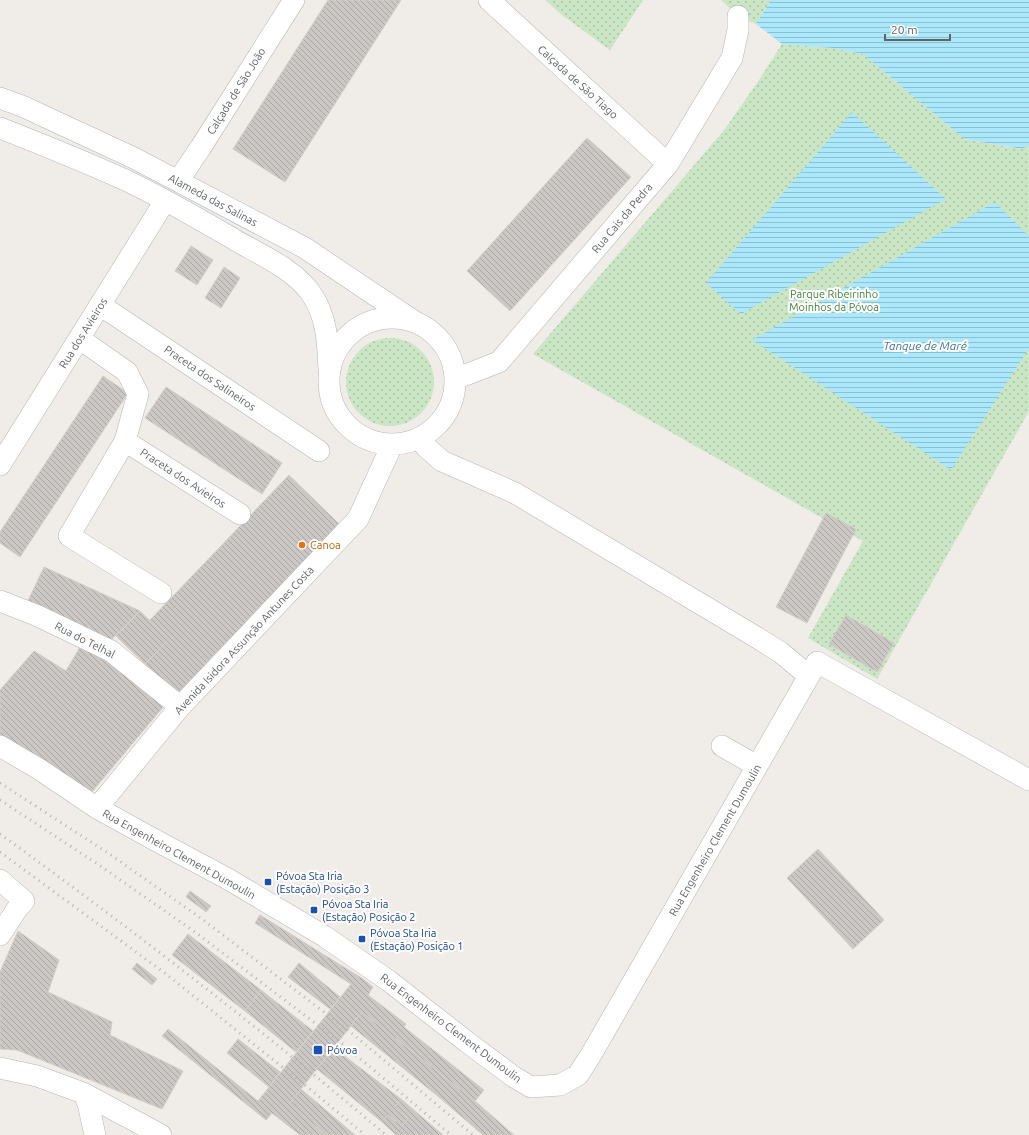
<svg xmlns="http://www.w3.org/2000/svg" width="1029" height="1135" font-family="Ubuntu,sans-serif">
<defs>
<pattern id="green-dots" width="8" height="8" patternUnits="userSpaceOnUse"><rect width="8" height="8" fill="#cbe6c5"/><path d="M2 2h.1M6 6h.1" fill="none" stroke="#a8bea4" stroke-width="1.8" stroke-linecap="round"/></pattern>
<pattern id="water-rules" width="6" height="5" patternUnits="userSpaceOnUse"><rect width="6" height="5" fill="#abe8fb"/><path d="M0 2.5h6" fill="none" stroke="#8ec0cf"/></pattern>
<pattern id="building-back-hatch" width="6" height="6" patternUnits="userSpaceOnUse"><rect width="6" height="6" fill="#cbc7c4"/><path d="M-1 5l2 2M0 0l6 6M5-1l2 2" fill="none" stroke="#a8a5a3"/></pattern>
</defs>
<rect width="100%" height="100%" fill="#f0ece7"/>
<!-- green -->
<path fill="url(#green-dots)" d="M 545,0 L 643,0 L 610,50 L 562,15 Z
M 721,0 L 771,0 L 756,24 L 738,16 Z
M 782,44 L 832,48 L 863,54 L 964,139 L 1021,149 L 1029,145 L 1029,411 L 877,679 L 808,638 L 863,541 L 533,354 L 725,129 L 759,80 Z
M346 382a44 44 0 1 1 88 0a44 44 0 1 1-88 0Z"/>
<!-- water -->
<path fill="url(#water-rules)" d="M 771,0 L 1029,0 L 1029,145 L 1022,149 L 964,139 L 863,54 L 832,48 L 782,44 L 756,24 Z
M 852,112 L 946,199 L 741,314 L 706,283 Z
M 995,202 L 1029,236 L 1029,348 L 951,470 L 752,340 Z"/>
<!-- building -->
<path fill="url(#building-back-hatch)" stroke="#d4cdc5" d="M 328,0 L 401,0 L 285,182 L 233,149 Z
M 587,138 L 631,177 L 510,311 L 467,271 Z
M 191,246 L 213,260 L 197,285 L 175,271 Z
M 224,267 L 240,278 L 221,308 L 205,298 Z
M 103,376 L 128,393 L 20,557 L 0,543 L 0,532 Z
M 166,387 L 282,463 L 262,494 L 145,418 Z
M 289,475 L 339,524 L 177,694 L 145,664 L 169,639 L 149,621 Z
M 826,513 L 856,529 L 807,623 L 776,607 Z
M 44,567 L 140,611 L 111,640 L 28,601 Z
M 140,611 L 169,639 L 145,664 L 116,636 Z
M 846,615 L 894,643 L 877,672 L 829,644 Z
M 80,647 L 125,672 L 164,706 L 91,793 L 0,736 L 0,690 L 34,651 L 66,671 Z
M 818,849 L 884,920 L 853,949 L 787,878 Z
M 190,891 L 211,906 L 206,912 L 186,897 Z
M 260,915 L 363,979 L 373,987 L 368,995 L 406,1024 L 404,1027 L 484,1090 L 475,1101 L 362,1012 L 289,1104 L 326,1135 L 300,1135 L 272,1113 L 266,1120 L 162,1036 L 168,1029 L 258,1101 L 351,984 L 255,923 Z
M 18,931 L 59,960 L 48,992 L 112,1022 L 110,1035 L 183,1071 L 162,1109 L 17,1050 L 0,1049 L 0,972 Z
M 188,934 L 261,990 L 245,1011 L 172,955 Z
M 137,963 L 157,979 L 152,985 L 132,969 Z
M 299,963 L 340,997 L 330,1009 L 288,977 Z
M 261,990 L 313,1031 L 296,1052 L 245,1011 Z
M 362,1012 L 475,1101 L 514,1135 L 483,1135 L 440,1098 L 351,1026 Z
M 238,1039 L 280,1072 L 269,1087 L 227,1053 Z
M 334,1048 L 401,1099 L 394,1107 L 408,1118 L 402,1126 L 388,1115 L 382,1122 L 317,1069 Z
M 301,1089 L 355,1135 L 326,1135 L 289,1104 Z
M 401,1099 L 443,1135 L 396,1135 L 382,1122 L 388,1115 L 402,1126 L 408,1118 L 394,1107 Z"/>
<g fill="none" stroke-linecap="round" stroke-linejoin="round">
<!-- minor casing -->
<g stroke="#b2b5b8" stroke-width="22">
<path id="minor" d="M 489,0 L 668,164
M 0,98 L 22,106 L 134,158 L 305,248 L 415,322
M 0,128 C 41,144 83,161 123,179 C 162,197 199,219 235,240 C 261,255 292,268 310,292 C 327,315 328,343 329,370
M 178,181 L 201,147 L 294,0
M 100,305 L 319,451
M329 381a63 63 0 1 1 126 0a63 63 0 1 1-126 0Z
M 80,339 L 127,372 L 138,394 L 125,441 L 240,514
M 455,379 L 499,362 L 668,164 L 732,58 L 738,30 L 738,16
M 420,439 L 426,447 L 442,461 L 515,493 L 756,637 L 780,652 L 809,676
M 125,441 L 69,536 L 161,593
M 0,465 L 165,201
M 0,601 L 36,615 L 111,651 L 178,705 L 179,708
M 0,746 L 39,769 L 97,808 L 155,840 L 228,879 L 324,936 L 389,981 L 467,1042 L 514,1077 L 531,1087 L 560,1085 L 578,1075 L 592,1053 L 817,662 L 1029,780
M 722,746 L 757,766
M 97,808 L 179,708 L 358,519 L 392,445
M 0,880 L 24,901 L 17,909 L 0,935
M 0,1068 L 37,1076 L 83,1093 L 161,1135
M 83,1093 L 88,1103 L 95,1135"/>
</g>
<!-- minor -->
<use href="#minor" stroke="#fff" stroke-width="21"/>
<!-- rail -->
<path stroke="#b3b4b4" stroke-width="3" stroke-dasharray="1 5" stroke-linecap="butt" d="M 0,783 L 108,853 L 202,919 L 354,1035 L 473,1135
M 0,800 L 99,865 L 195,932 L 344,1045 L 451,1135
M 0,834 C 132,929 261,1029 386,1135
M 0,852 L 166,974 L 311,1090 L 365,1135"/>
</g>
<!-- markers -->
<circle fill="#e8710a" stroke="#fff" stroke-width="1.5" cx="302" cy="545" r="4"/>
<g fill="#1a4fb4" stroke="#fff" stroke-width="1.5">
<rect x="264" y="878" width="8" height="8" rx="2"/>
<rect x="310" y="906" width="8" height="8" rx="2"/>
<rect x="358" y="935" width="8" height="8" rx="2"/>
<rect x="313" y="1045" width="10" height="10" rx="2"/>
</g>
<g text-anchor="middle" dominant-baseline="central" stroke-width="4" stroke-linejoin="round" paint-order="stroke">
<!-- street labels -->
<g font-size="11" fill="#5e6366" stroke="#fff">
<text transform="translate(578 82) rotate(42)">Calçada de São Tiago</text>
<text transform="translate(236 91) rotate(-58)">Calçada de São João</text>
<text transform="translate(213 200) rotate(28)">Alameda das Salinas</text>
<text transform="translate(622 218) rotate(-50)">Rua Cais da Pedra</text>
<text transform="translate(83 333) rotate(-58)">Rua dos Avieiros</text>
<text transform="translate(210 378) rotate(34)">Praceta dos Salineiros</text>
<text transform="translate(183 478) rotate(33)">Praceta dos Avieiros</text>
<text transform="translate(85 640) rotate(27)">Rua do Telhal</text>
<text transform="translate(244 640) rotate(-47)">Avenida Isidora Assunção Antunes Costa</text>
<text transform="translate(715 840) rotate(-60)">Rua Engenheiro Clement Dumoulin</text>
<text transform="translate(179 854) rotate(29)">Rua Engenheiro Clement Dumoulin</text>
<text transform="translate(451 1028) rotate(37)">Rua Engenheiro Clement Dumoulin</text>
</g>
<!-- park labels -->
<g font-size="11" fill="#438339" stroke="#fff">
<text x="834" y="294">Parque Ribeirinho<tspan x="834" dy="13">Moinhos da Póvoa</tspan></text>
</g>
<!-- food labels -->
<g font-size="11" fill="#c56008" stroke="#fff" text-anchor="start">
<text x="310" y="545">Canoa</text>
</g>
<!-- transit labels -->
<g font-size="11" fill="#164399" stroke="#fff" text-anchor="start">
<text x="276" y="876">Póvoa Sta Iria<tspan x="276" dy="13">(Estação) Posição 3</tspan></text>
<text x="322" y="904">Póvoa Sta Iria<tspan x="322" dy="13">(Estação) Posição 2</tspan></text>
<text x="370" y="933">Póvoa Sta Iria<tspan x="370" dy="13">(Estação) Posição 1</tspan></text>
<text x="327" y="1050">Póvoa</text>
</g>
<!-- water labels -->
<g font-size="12" font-style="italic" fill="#3e7894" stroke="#fff">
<text x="925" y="345">Tanque de Maré</text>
</g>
</g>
<!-- scale -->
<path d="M885 34v6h65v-6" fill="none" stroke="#5e6366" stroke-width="2"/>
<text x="891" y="34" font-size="12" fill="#5e6366" stroke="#ffffff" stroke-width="3" paint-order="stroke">20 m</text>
</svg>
